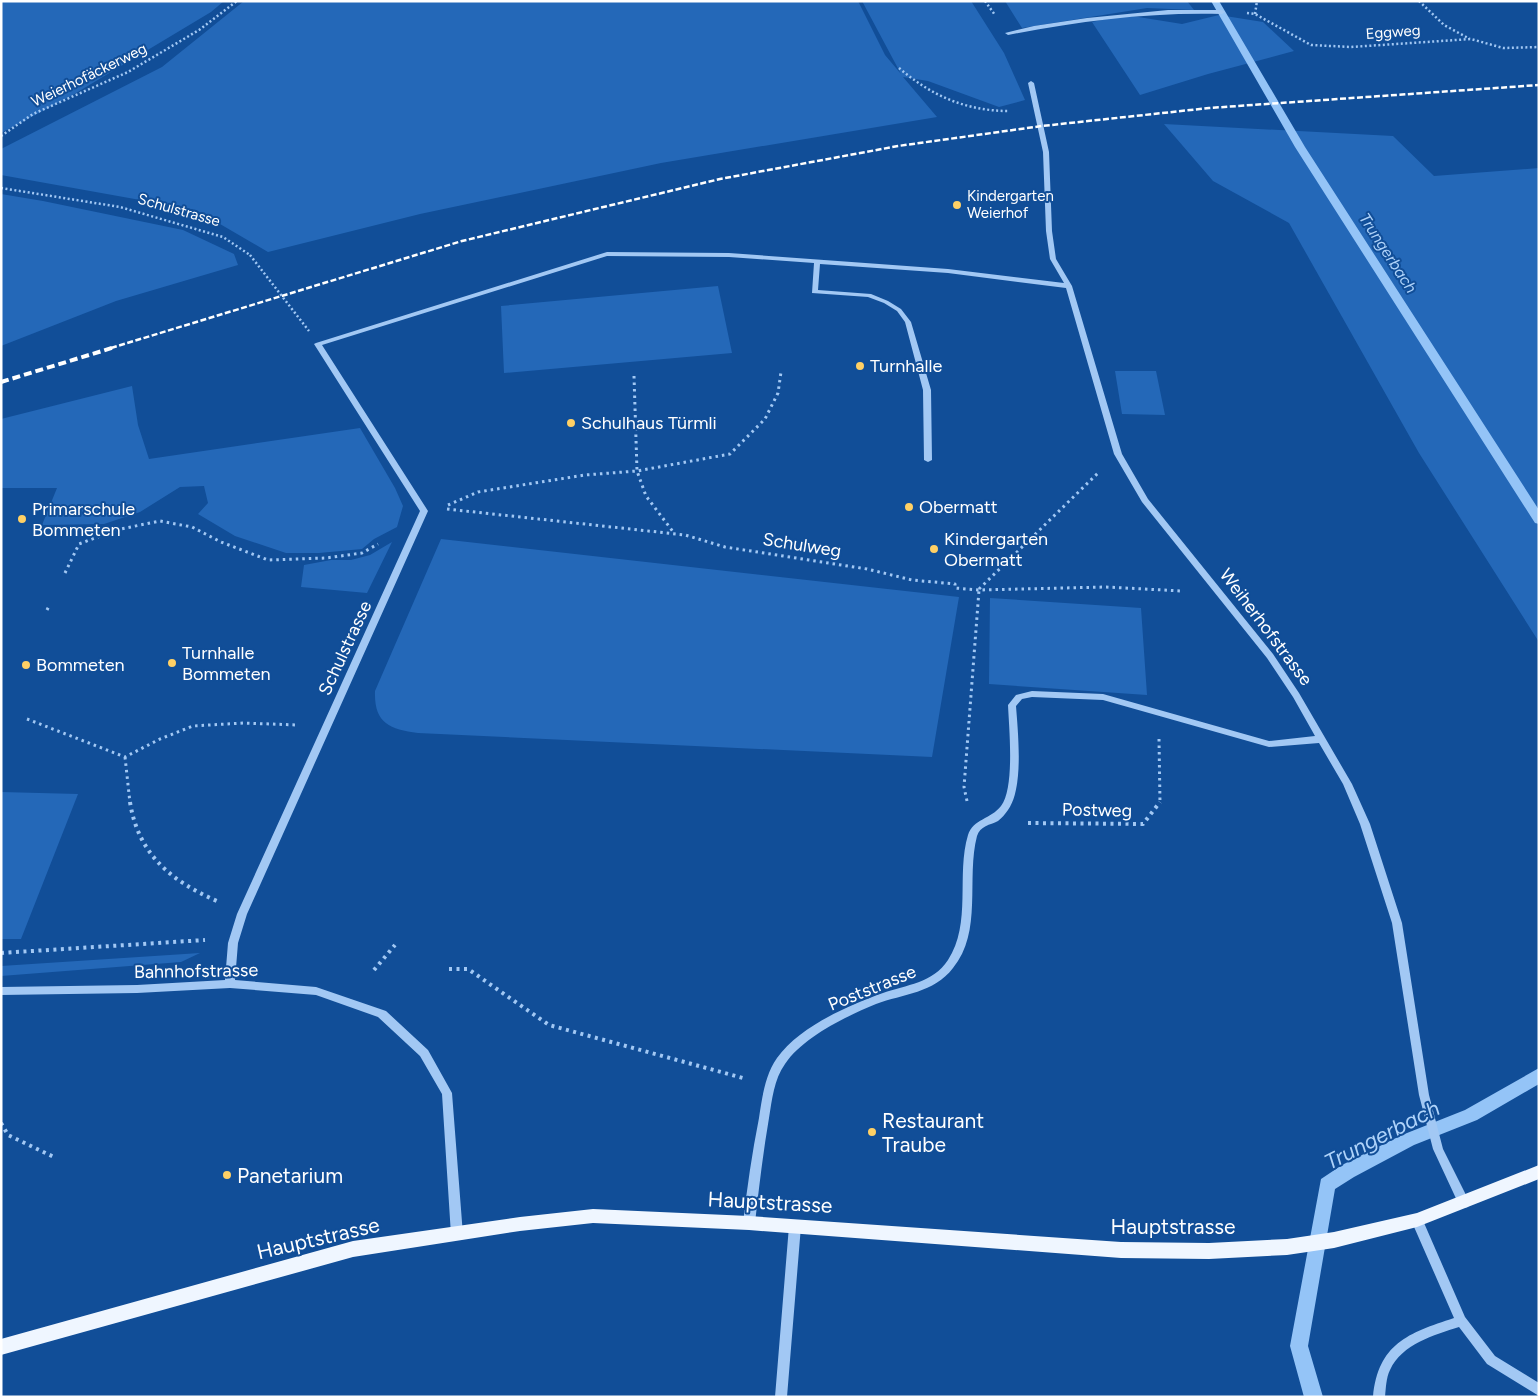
<svg xmlns="http://www.w3.org/2000/svg" width="1540" height="1398" font-family="Figtree,sans-serif">
<rect width="100%" height="100%" fill="#114e98"/>
<!-- green -->
<path fill="#2468b8" d="M 1,1 L 224,1 L 211,12 L 71,96 L 1,133 Z
M 244,1 L 858,1 L 885,55 L 901,74 L 862,1 L 971,1 L 1004,53 L 1025,100 L 999,107 L 928,81 L 903,77 L 937,117 L 661,163 L 420,214 L 268,252 L 196,210 L 1,175 L 1,149 L 162,67 Z
M 1005,1 L 1187,1 L 1194,10 L 1147,8 L 1022,28 Z
M 1126,15 L 1182,24 L 1219,15 L 1263,22 L 1294,51 L 1208,74 L 1140,95 L 1092,22 Z
M 1164,124 L 1393,136 L 1434,176 L 1539,168 L 1539,642 L 1419,453 L 1289,223 L 1213,181 Z
M 1,194 L 43,201 L 183,230 L 234,254 L 238,265 L 116,301 L 1,346 Z
M 718,286 L 732,353 L 504,373 L 501,306 Z
M 1115,371 L 1156,371 L 1165,415 L 1122,414 Z
M 132,386 L 138,425 L 149,459 L 360,428 L 395,488 L 403,506 L 397,527 L 374,539 L 362,549 L 319,553 L 286,553 L 235,536 L 198,514 L 208,503 L 204,486 L 180,487 L 140,512 L 104,524 L 42,525 L 57,488 L 1,488 L 1,419 Z
M 441,539 L 959,597 L 932,757 L 418,733 C 389,729 374,723 375,691 Z
M 392,542 L 367,593 L 301,587 L 304,565 L 331,560 L 351,560 L 370,555 Z
M 990,598 L 1141,608 L 1147,695 L 989,684 Z
M 1,792 L 78,794 L 21,939 L 1,939 Z
M 200,953 L 181,962 L 1,976 L 1,966 Z"/>
<g fill="none" stroke-linecap="round" stroke-linejoin="round">
<!-- stream -->
<path fill="#94c4f7" fill-rule="evenodd" d="M 1211,1 L 1219,1 L 1305,147 L 1539,510 L 1539,524 L 1535,523 L 1295,147 Z
M 1539,1068 L 1539,1084 L 1477,1120 L 1414,1145 L 1354,1177 L 1335,1189 L 1308,1346 L 1323,1397 L 1304,1397 L 1290,1346 L 1321,1179 L 1342,1165 L 1402,1135 L 1465,1110 Z"/>
<!-- path-far2 -->
<path stroke="#a2c8f4" stroke-width="2.5" stroke-dasharray="2 2.5" stroke-linecap="butt" d="M 985,1 L 995,15
M 1419,1 L 1444,25 L 1470,39
M 1247,13 L 1255,14 L 1311,45 L 1351,47 L 1471,39 L 1503,48 L 1539,47
M 1255,14 L 1257,1
M 899,68 C 932,96 966,111 1009,111
M 1,136 L 33,114 L 128,72 L 199,30 L 237,1
M 1,188 L 120,207 L 223,237 L 250,255"/>
<!-- path-far1 -->
<path stroke="#a2c8f4" stroke-width="3" stroke-dasharray="2.5 4" stroke-linecap="butt" d="M 634,376 L 637,471 L 646,496 L 674,533
M 448,505 L 478,492 L 585,475 L 637,471 L 730,454 L 765,419 L 778,393 L 781,372
M 447,509 L 685,535 L 725,547 L 867,569 L 912,580 L 955,584 L 955,588 L 979,590 L 1106,587 L 1182,591
M 65,573 L 79,544 L 116,530 L 160,521 L 192,527 L 221,542 L 268,560 L 326,558 L 362,553 L 378,544
M 979,589 L 1098,473
M 47,610 L 49,606
M 27,719 L 125,757 L 160,739 L 193,726 L 243,723 L 297,725
M 1159,739 L 1160,803
M 125,757 L 130,803
M 967,801 L 964,787 L 979,590"/>
<!-- path -->
<path stroke="#a2c8f4" stroke-width="4" stroke-dasharray="3 4.5" stroke-linecap="butt" d="M 130,802 C 138,854 171,881 217,901
M 1028,823 L 1143,824 L 1160,802
M 1,953 L 205,940
M 449,969 L 468,969 L 549,1025 L 743,1078
M 374,970 L 395,945
M 1,1123 L 8,1135 L 56,1158"/>
<!-- minor -->
<path fill="#a2c8f4" fill-rule="evenodd" d="M 1168,10 L 1222,10 L 1225,12 L 1222,14 C 1150,12 1079,21 1008,35 L 1005,33 L 1034,26 L 1087,18 Z
M 1031,81 L 1034,83 L 1049,152 L 1052,231 L 1056,259 L 1072,286 L 1122,454 L 1148,499 L 1273,654 L 1299,693 L 1352,784 L 1370,824 L 1402,923 L 1429,1095 L 1443,1149 L 1470,1203 L 1468,1207 L 1464,1208 L 1460,1207 L 1433,1149 L 1419,1095 L 1392,923 L 1360,824 L 1343,784 L 1319,743 L 1269,747 L 1103,700 L 1032,697 L 1022,699 L 1016,706 C 1018,733 1024,788 1008,810 C 1005,814 1002,818 998,821 C 990,825 980,826 977,836 C 966,878 983,932 953,968 C 934,993 903,994 876,1004 C 847,1016 803,1037 785,1064 C 774,1079 772,1100 769,1118 C 763,1153 759,1188 755,1223 L 753,1227 L 749,1228 L 745,1227 L 743,1223 C 747,1188 752,1153 759,1118 C 762,1098 765,1075 777,1058 C 799,1027 849,1005 883,993 C 906,985 933,983 948,960 C 972,923 956,875 968,835 C 973,819 991,819 1001,806 C 1015,788 1009,728 1008,705 L 1016,695 L 1032,691 L 1103,694 L 1269,741 L 1315,736 L 1293,697 L 1267,658 L 1142,502 L 1114,454 L 1066,288 L 948,273 L 820,264 L 818,290 L 871,294 L 888,301 L 901,309 L 911,322 L 931,390 L 932,460 L 928,462 L 924,460 L 923,390 L 905,322 L 897,311 L 884,303 L 868,297 L 812,293 L 814,263 L 729,257 L 607,256 L 322,345 L 428,511 L 247,914 L 238,943 L 235,980 L 316,987 L 386,1011 L 428,1050 L 452,1093 L 463,1235 L 461,1239 L 457,1240 L 453,1239 L 451,1235 L 442,1094 L 420,1056 L 378,1017 L 316,995 L 230,988 L 137,993 L 1,995 L 1,987 L 137,985 L 225,980 L 228,943 L 237,914 L 420,511 L 314,344 L 316,343 L 607,252 L 729,253 L 948,269 L 1064,283 L 1050,259 L 1046,231 L 1043,152 L 1028,83 Z
M 1417,1215 L 1421,1216 L 1465,1317 L 1495,1356 L 1539,1383 L 1539,1396 L 1487,1364 L 1459,1327 C 1434,1335 1402,1344 1390,1370 C 1386,1378 1386,1388 1385,1397 L 1373,1397 C 1378,1344 1408,1333 1454,1318 L 1411,1220 L 1413,1216 Z
M 795,1221 L 799,1222 L 801,1226 L 787,1397 L 775,1397 L 789,1226 L 791,1222 Z"/>
<!-- major -->
<path fill="#eff6ff" fill-rule="evenodd" d="M 1539,1165 L 1539,1179 L 1417,1227 L 1334,1248 L 1287,1255 L 1209,1259 L 1121,1258 L 749,1230 L 593,1223 L 520,1231 L 353,1257 L 1,1355 L 1,1339 L 353,1241 L 520,1217 L 593,1209 L 749,1216 L 1121,1242 L 1209,1243 L 1287,1239 L 1334,1232 L 1417,1213 Z"/>
<!-- rail-far1 -->
<path stroke="#fff" stroke-width="2.5" stroke-dasharray="6 2.5" stroke-linecap="butt" d="M 111,348 L 462,241 L 720,179 L 898,146 L 1042,126 L 1209,108 L 1539,85"/>
<!-- rail -->
<path stroke="#fff" stroke-width="4" stroke-dasharray="8 4" stroke-linecap="butt" d="M 1,382 L 115,347"/>
<!-- path-bridge -->
<path stroke="#a2c8f4" stroke-width="2.5" stroke-dasharray="2 2.5" stroke-linecap="butt" d="M 250,255 L 309,331"/>
</g>
<!-- markers -->
<g fill="#ffd065" stroke="#114e98" stroke-width="2">
<circle cx="957" cy="205" r="5"/>
<circle cx="860" cy="366" r="5"/>
<circle cx="571" cy="423" r="5"/>
<circle cx="909" cy="507" r="5"/>
<circle cx="22" cy="519" r="5"/>
<circle cx="934" cy="549" r="5"/>
<circle cx="172" cy="663" r="5"/>
<circle cx="26" cy="665" r="5"/>
<circle cx="872" cy="1132" r="5"/>
<circle cx="227" cy="1175" r="5"/>
</g>
<g text-anchor="middle" dominant-baseline="central" stroke-width="4" stroke-linejoin="round" paint-order="stroke">
<!-- far-street labels -->
<g font-size="15" fill="#fff" stroke="#114e98">
<text transform="translate(1393 32) rotate(-4)">Eggweg</text>
<text transform="translate(89 75) rotate(-26)">Weierhofäckerweg</text>
<text transform="translate(179 210) rotate(16)">Schulstrasse</text>
</g>
<!-- far-poi labels -->
<g font-size="15" fill="#fff" stroke="#114e98" text-anchor="start">
<text x="967" y="196">Kindergarten<tspan x="967" dy="17">Weierhof</tspan></text>
</g>
<!-- far-water labels -->
<g font-size="16" font-style="italic" fill="#afd3fa" stroke="#114e98">
<text transform="translate(1388 253) rotate(57)">Trungerbach</text>
</g>
<!-- poi labels -->
<g font-size="18" fill="#fff" stroke="#114e98" text-anchor="start">
<text x="870" y="366">Turnhalle</text>
<text x="581" y="423">Schulhaus Türmli</text>
<text x="919" y="507">Obermatt</text>
<text x="32" y="509">Primarschule<tspan x="32" dy="21">Bommeten</tspan></text>
<text x="944" y="539">Kindergarten<tspan x="944" dy="21">Obermatt</tspan></text>
<text x="182" y="653">Turnhalle<tspan x="182" dy="21">Bommeten</tspan></text>
<text x="36" y="665">Bommeten</text>
</g>
<!-- street labels -->
<g font-size="18" fill="#fff" stroke="#114e98">
<text transform="translate(802 545) rotate(9)">Schulweg</text>
<text transform="translate(1266 627) rotate(53)">Weiherhofstrasse</text>
<text transform="translate(345 648) rotate(-65)">Schulstrasse</text>
<text transform="translate(1097 810) rotate(1)">Postweg</text>
<text transform="translate(196 971) rotate(-1)">Bahnhofstrasse</text>
<text transform="translate(872 988) rotate(-22)">Poststrasse</text>
</g>
<!-- near-poi labels -->
<g font-size="21" fill="#fff" stroke="#114e98" text-anchor="start">
<text x="882" y="1120">Restaurant<tspan x="882" dy="24">Traube</tspan></text>
<text x="237" y="1175">Panetarium</text>
</g>
<!-- near-street labels -->
<g font-size="21" fill="#fff" stroke="#114e98">
<text transform="translate(770 1202) rotate(3)">Hauptstrasse</text>
<text x="1173" y="1226">Hauptstrasse</text>
<text transform="translate(318 1238) rotate(-13)">Hauptstrasse</text>
</g>
<!-- near-water labels -->
<g font-size="22" font-style="italic" fill="#afd3fa" stroke="#114e98">
<text transform="translate(1382 1135) rotate(-27)">Trungerbach</text>
</g>
</g>
<!-- border -->
<rect width="1540" height="1398" fill="none" stroke="#ffffff" stroke-width="5"/>
</svg>
